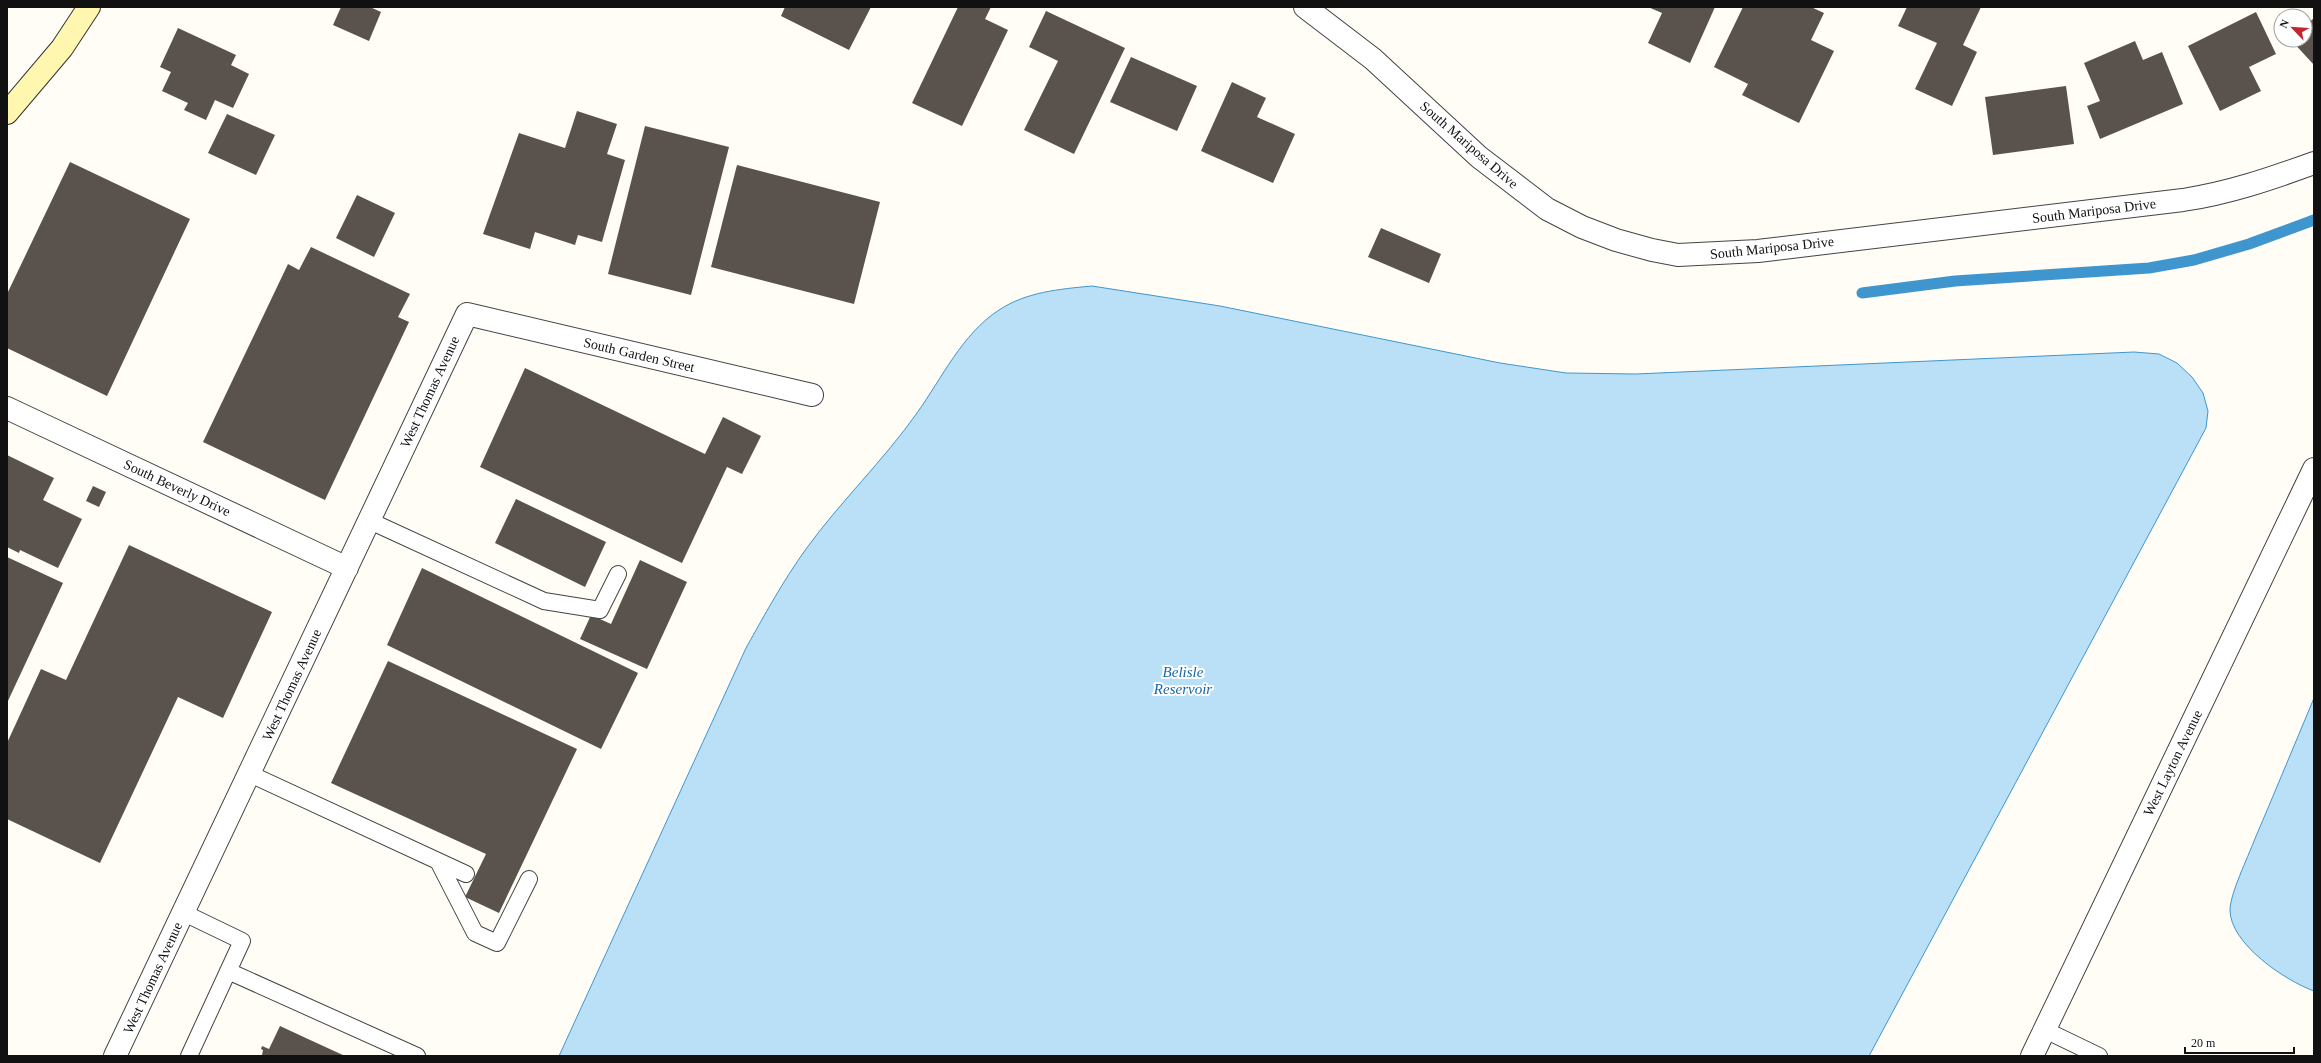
<svg xmlns="http://www.w3.org/2000/svg" width="2321" height="1063" font-family="'Times New Roman',serif">
<rect width="100%" height="100%" fill="#fffdf5"/>
<!-- water -->
<path fill="#b9e0f7" stroke="#3f96cf" d="M 1092,286 L 1220,306 L 1500,363 L 1566,373 L 1636,374 L 2134,352 L 2159,354 L 2177,363 L 2192,377 L 2203,393 L 2208,411 L 2206,428 L 1869,1056 L 559,1056 L 746,648 C 765,614 783,581 806,549 C 840,502 883,461 917,413 C 942,378 962,334 999,310 C 1026,292 1060,289 1092,286 Z
M 2314,698 L 2314,991 C 2286,981 2230,944 2230,910 C 2230,894 2248,857 2254,841 C 2274,794 2294,746 2314,698 Z"/>
<g fill="none" stroke-linecap="round" stroke-linejoin="round">
<!-- stream -->
<path stroke="#3f96cf" stroke-width="11" d="M 1862,293 L 1955,281 L 2149,268 L 2194,260 L 2249,244 L 2314,220"/>
</g>
<!-- building -->
<path fill="#5a524d" d="M 341,7 L 370,7 L 381,12 L 369,41 L 333,25 Z
M 785,7 L 871,7 L 849,50 L 781,16 Z
M 958,7 L 991,7 L 985,19 L 1008,30 L 962,126 L 912,103 Z
M 1648,7 L 1715,7 L 1690,63 L 1648,43 L 1662,13 Z
M 1743,7 L 1811,7 L 1824,13 L 1811,40 L 1834,51 L 1799,123 L 1742,95 L 1748,84 L 1714,67 Z
M 1907,7 L 1981,7 L 1963,45 L 1977,52 L 1952,106 L 1915,89 L 1937,43 L 1898,26 Z
M 1046,11 L 1125,48 L 1074,154 L 1024,130 L 1058,61 L 1029,47 Z
M 2256,12 L 2276,54 L 2249,67 L 2261,91 L 2220,111 L 2188,46 Z
M 2314,18 L 2314,65 L 2291,40 L 2305,40 L 2305,26 Z
M 178,28 L 236,55 L 231,65 L 249,74 L 233,108 L 215,100 L 206,120 L 184,110 L 188,103 L 162,91 L 171,72 L 160,67 Z
M 2135,41 L 2143,60 L 2162,52 L 2183,104 L 2100,139 L 2087,106 L 2100,101 L 2084,63 Z
M 1131,57 L 1197,86 L 1177,131 L 1110,102 Z
M 1232,82 L 1266,98 L 1257,117 L 1295,134 L 1273,183 L 1201,151 Z
M 2066,86 L 2074,144 L 1993,155 L 1985,97 Z
M 577,111 L 617,124 L 607,154 L 625,160 L 602,242 L 578,235 L 575,245 L 535,232 L 530,249 L 483,234 L 519,133 L 565,148 Z
M 227,114 L 275,135 L 256,175 L 208,153 Z
M 645,126 L 729,147 L 691,295 L 608,274 Z
M 70,162 L 190,219 L 107,396 L 7,348 L 7,294 Z
M 737,165 L 880,202 L 854,304 L 711,267 Z
M 357,195 L 395,213 L 374,257 L 336,238 Z
M 1381,228 L 1441,254 L 1429,283 L 1368,257 Z
M 311,247 L 410,294 L 398,317 L 409,322 L 325,500 L 203,442 L 288,264 L 299,270 Z
M 525,368 L 705,454 L 723,417 L 761,436 L 742,474 L 727,467 L 682,563 L 480,467 Z
M 7,455 L 54,478 L 43,500 L 82,519 L 58,568 L 20,550 L 19,553 L 7,547 Z
M 93,486 L 106,492 L 99,507 L 86,501 Z
M 516,499 L 606,542 L 585,587 L 495,543 Z
M 129,545 L 272,612 L 223,718 L 178,697 L 100,863 L 7,819 L 7,743 L 41,669 L 66,680 Z
M 7,557 L 63,583 L 7,703 Z
M 640,560 L 687,582 L 647,669 L 580,639 L 591,615 L 611,624 Z
M 422,568 L 638,673 L 601,749 L 387,645 Z
M 388,661 L 577,749 L 499,913 L 465,897 L 486,854 L 331,783 Z
M 280,1026 L 308,1039 L 345,1056 L 262,1055 L 263,1050 L 261,1049 L 262,1046 L 269,1049 Z"/>
<g fill="none" stroke-linecap="round" stroke-linejoin="round">
<!-- lane casing -->
<g stroke="#444" stroke-width="18">
<path id="lane" d="M 370,521 L 544,601 L 600,610 L 618,574
M 250,774 L 466,874
M 438,861 L 475,933 L 497,943 L 529,879
M 184,913 L 242,941 L 189,1056
M 228,971 L 417,1056
M 2045,1030 L 2099,1056"/>
</g>
<!-- street casing -->
<g stroke="#444" stroke-width="24">
<path id="street" d="M 1305,7 L 1373,59 L 1479,157 L 1547,209 L 1582,227 L 1616,240 L 1652,250 L 1678,255 L 1758,251 L 2183,200 C 2229,193 2270,179 2314,163
M 7,408 L 347,568
M 115,1056 L 467,314 L 812,395
M 2032,1056 L 2314,469"/>
</g>
<!-- secondary casing -->
<g stroke="#333" stroke-width="24">
<path id="secondary" d="M 7,113 L 62,48 L 89,7"/>
</g>
<!-- lane -->
<use href="#lane" stroke="#fff" stroke-width="16"/>
<!-- street -->
<use href="#street" stroke="#fff" stroke-width="22"/>
<!-- secondary -->
<use href="#secondary" stroke="#fff6b0" stroke-width="22"/>
</g>
<g text-anchor="middle" dominant-baseline="central" stroke-width="4" stroke-linejoin="round" paint-order="stroke">
<!-- street labels -->
<g font-size="14" fill="#111" stroke="#fff">
<text transform="translate(1469 145) rotate(41)">South Mariposa Drive</text>
<text transform="translate(2094 211) rotate(-7)">South Mariposa Drive</text>
<text transform="translate(1772 248) rotate(-6)">South Mariposa Drive</text>
<text transform="translate(639 355) rotate(13)">South Garden Street</text>
<text transform="translate(430 392) rotate(-65)">West Thomas Avenue</text>
<text transform="translate(177 488) rotate(25)">South Beverly Drive</text>
<text transform="translate(292 685) rotate(-65)">West Thomas Avenue</text>
<text transform="translate(2173 763) rotate(-64)">West Layton Avenue</text>
<text transform="translate(153 978) rotate(-65)">West Thomas Avenue</text>
</g>
<!-- water labels -->
<g font-size="15" font-style="italic" fill="#1768a6" stroke="#fff">
<text x="1183" y="672">Belisle<tspan x="1183" dy="17">Reservoir</tspan></text>
</g>
</g>
<!-- border -->
<rect width="2321" height="1063" fill="none" stroke="#111111" stroke-width="16"/>
<!-- north arrow -->
<g transform="translate(2293 28) rotate(295)"><circle r="19" fill="#ffffff" stroke="#a0a0a0"/>
<path d="M0-3L7 15L0 10L-7 15Z" fill="#c4262e"/>
<text y="-6" font-size="11" font-weight="bold" text-anchor="middle" fill="#111111">N</text>
</g>
<!-- scale -->
<path d="M2185 1047v6h109v-6" fill="none" stroke="#111111" stroke-width="2"/>
<text x="2191" y="1047" font-size="12" fill="#111111" stroke="#ffffff" stroke-width="3" paint-order="stroke">20 m</text>
</svg>
